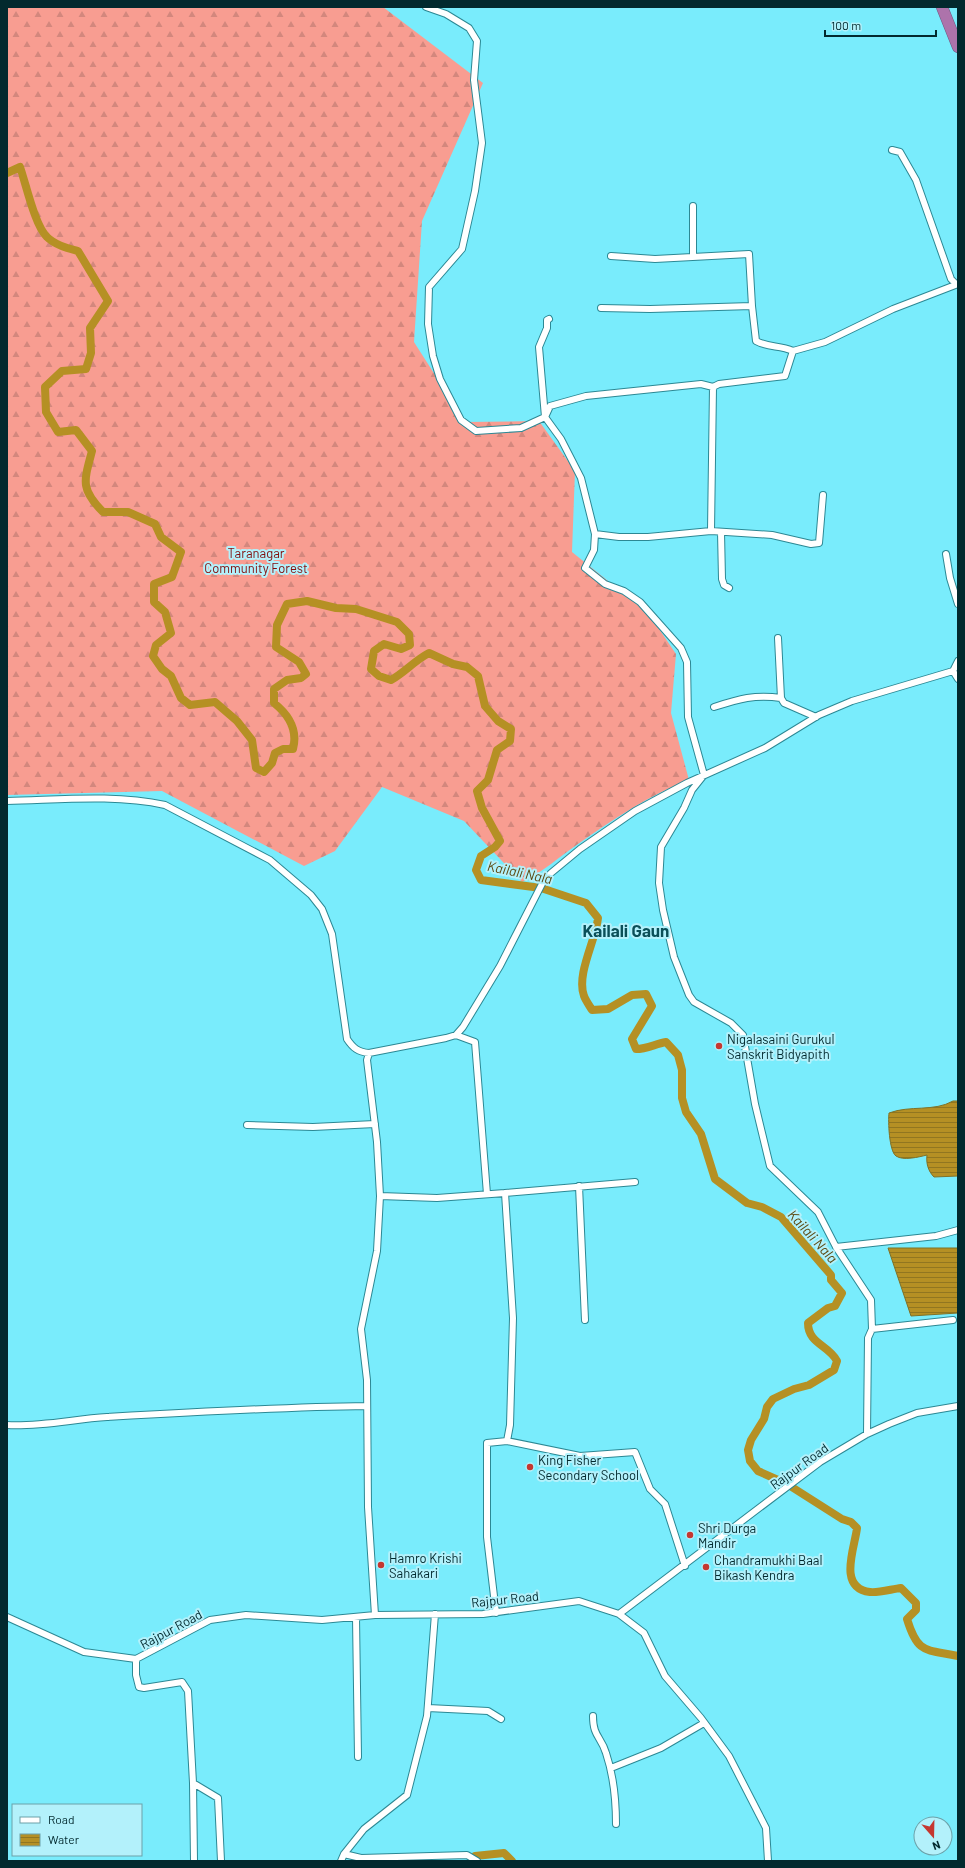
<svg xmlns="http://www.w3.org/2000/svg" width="965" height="1868" font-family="Barlow,sans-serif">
<defs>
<pattern id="forest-firs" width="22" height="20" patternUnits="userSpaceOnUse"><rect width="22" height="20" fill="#f89d91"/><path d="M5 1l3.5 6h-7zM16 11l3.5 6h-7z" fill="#d3877d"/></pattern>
<pattern id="water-rules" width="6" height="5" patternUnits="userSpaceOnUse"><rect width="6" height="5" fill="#b59024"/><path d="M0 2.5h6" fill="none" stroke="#917620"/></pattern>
</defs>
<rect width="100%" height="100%" fill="#79ecfc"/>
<!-- forest -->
<path fill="url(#forest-firs)" d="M 7,7 L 383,7 L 483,83 L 422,221 L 414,342 L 465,422 L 539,421 L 575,471 L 572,552 L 649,614 L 676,654 L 671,713 L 689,780 C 649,795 612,820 578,844 C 559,857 543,872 522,882 L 464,821 L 382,787 L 335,851 L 304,866 L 162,791 L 7,795 Z"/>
<!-- water -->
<path fill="url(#water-rules)" stroke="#7f7127" d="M 953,1101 L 958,1101 L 958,1176 L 934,1177 C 928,1171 926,1163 927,1155 C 919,1157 903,1161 896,1156 C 889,1151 888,1121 889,1113 C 910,1105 934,1112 953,1101 Z
M 888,1248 L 958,1248 L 958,1313 L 911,1316 Z"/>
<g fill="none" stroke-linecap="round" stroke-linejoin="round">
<!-- canal -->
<path stroke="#b59024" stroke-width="8" d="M 7,173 L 20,167 C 26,184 35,226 47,237 C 55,245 67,248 78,251 L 108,301 L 90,328 L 91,353 L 86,369 L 62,371 L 45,387 L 46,412 L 58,432 L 76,430 L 92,451 C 84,481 80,489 103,512 L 128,512 L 155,524 L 161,537 L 181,552 L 172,577 L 154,584 L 154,602 L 165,612 L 171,633 L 156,645 L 153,656 L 162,669 L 171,676 L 181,698 L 190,705 L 215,702 L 237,721 L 252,740 L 256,768 L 264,772 L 272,763 L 275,753 L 283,749 L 293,749 C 298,730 289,715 274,703 L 274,689 L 287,680 L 301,678 L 306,674 L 299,662 L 276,647 L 277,625 L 287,604 L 307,601 L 336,608 L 356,609 L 397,622 L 409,634 L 410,645 L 401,649 L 384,644 L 374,651 L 371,669 L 379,676 L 391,680 C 405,672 414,661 429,653 L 453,664 L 467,667 L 478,676 L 485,706 L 498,721 L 511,729 L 510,741 L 497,750 L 488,780 L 477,791 L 482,808 L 500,841 L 495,847 L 481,856 L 476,870 L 481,880 L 541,888 L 586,903 L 598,918 C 596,940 576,974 584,996 C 586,1001 589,1005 592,1010 L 608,1009 L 632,995 L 646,994 L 652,1006 L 632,1039 L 636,1049 C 647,1049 655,1044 666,1042 L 678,1055 L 682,1070 L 682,1098 L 686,1112 L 701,1134 L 715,1179 L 747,1203 L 762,1207 L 781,1217 L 831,1275 L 831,1280 L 842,1293 L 835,1306 L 828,1308 L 808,1323 C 808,1344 829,1345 837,1361 L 834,1370 L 809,1385 L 794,1389 L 773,1399 L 767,1407 L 764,1419 L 751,1440 L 748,1450 L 750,1461 L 758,1471 L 787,1484 L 842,1519 L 851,1522 L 857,1528 C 855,1547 837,1588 870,1592 C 879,1593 892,1589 901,1588 L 916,1603 L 916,1610 L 907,1619 C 918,1655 926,1649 958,1656
M 472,1861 L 475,1856 L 504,1853 L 512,1861"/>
<!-- street casing -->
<g stroke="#2c8894" stroke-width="8">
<path id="street" d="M 426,7 L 446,14 L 469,28 L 477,41 L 474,80 L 482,143 L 475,191 L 462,249 L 429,287 L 428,324 L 433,356 L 440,379 L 461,420 L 476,431 L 521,428 L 545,417 L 550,406 L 586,396 L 701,384 L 713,387 L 719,384 L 785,376 L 793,351 L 825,342 L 893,309 L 958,284
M 892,150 L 900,152 L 916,180 L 951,279 L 955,283
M 611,256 L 655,259 L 749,254 L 752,306
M 693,257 L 693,206
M 601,308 L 650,309 L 752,306 L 756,341 C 769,348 779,345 793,351
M 549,319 L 547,320 L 547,328 L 539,347 L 545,417 L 561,439 L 581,478 L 595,534 L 594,550 L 585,568 L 605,584 L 624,591 L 640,602 L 681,648 L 687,662 L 688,717 L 704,775 L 692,790 L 684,808 L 661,847 L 659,883 L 663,910 L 674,957 L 689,995 L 694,1002 L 731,1023 L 743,1035 L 755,1104 L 770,1166 L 818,1212 L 836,1247 L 871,1300 L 872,1329 L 868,1338 L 867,1434
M 711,531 L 713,387
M 721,532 L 722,579 L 724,585 L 729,588
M 595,534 L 619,537 L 648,537 L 711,531 L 772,535 L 811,544 L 819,543 L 823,495
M 946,554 L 950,578 L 958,604
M 778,638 L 781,698 L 784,703 L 816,717
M 953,671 L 958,679
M 714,707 C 739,699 755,694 781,698
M 7,801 C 59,800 114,794 165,805 L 270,860 L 311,895 L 322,909 L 332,934 L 347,1039 C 353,1048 358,1052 369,1053 L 446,1038 L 456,1035 L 463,1027 L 500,966 L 544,880 L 551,873 L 580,849 L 635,811 L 687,783 L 765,748 L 819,715 L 852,701 L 953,671 L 958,661
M 456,1035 L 475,1042 L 487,1194
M 369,1053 L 367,1060 L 377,1142 L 380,1196 L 377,1251 L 361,1329 L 367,1380 L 368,1507 L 375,1615
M 247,1125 L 313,1127 L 375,1124
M 579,1186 L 585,1320
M 505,1193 L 635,1182
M 380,1196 L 437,1198 L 505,1193 L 513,1318 L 510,1425 L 507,1441 L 487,1443 L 487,1537 L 496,1613
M 836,1247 L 936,1236 L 958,1230
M 872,1329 L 953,1320
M 7,1425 C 40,1427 74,1419 107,1417 C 194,1412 280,1407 367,1406
M 507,1441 L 580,1456 L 635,1452 L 650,1489 L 665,1504 L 685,1566
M 619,1614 L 644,1633 L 665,1676 L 701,1718 L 729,1756 L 766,1828 L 768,1861
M 7,1617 L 84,1652 L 136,1659 L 210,1620 L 246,1615 L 322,1620 L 375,1615 L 483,1614 L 579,1601 L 619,1614 L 820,1462 L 867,1434 L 889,1424 L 917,1413 L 958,1406
M 356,1617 L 358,1757
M 136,1659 L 136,1675 L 139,1687 L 144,1688 L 182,1682 L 188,1691 L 193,1783 L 218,1798 L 221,1861
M 428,1708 L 488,1711 L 501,1719
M 593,1716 C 593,1737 601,1736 606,1753 C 614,1777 616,1800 616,1824
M 611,1768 L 661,1748 L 704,1723
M 193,1783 L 194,1861
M 344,1854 L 361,1858 L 467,1855 L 477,1861
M 341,1861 L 344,1854 L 364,1829 L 407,1795 L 427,1716 L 435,1614"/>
</g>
<!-- highway casing -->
<g stroke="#71597f" stroke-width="12">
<path id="highway" d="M 942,7 L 958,47"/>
</g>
<!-- street -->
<use href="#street" stroke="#fff" stroke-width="6"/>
<!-- highway -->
<use href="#highway" stroke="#ad73ab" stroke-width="11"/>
</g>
<!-- markers -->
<g fill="#c5372f" stroke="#b3f1fb" stroke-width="1.5">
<circle cx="719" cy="1046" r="4"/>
<circle cx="530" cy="1467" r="4"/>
<circle cx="690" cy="1535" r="4"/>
<circle cx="381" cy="1565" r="4"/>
<circle cx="706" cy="1567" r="4"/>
</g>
<g text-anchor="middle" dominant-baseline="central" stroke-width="4" stroke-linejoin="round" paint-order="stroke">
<!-- park labels -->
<g font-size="13" fill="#820d0c" stroke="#b3f1fb">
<text x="256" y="553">Taranagar<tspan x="256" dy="15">Community Forest</tspan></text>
</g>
<!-- poi labels -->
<g font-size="13" fill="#02292e" stroke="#b3f1fb" text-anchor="start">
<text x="727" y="1039">Nigalasaini Gurukul<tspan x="727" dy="15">Sanskrit Bidyapith</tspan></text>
<text x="538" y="1460">King Fisher<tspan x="538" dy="15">Secondary School</tspan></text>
<text x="698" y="1528">Shri Durga<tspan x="698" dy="15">Mandir</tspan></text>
<text x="389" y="1558">Hamro Krishi<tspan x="389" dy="15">Sahakari</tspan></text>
<text x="714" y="1560">Chandramukhi Baal<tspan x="714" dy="15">Bikash Kendra</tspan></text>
</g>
<!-- street labels -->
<g font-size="13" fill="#02292e" stroke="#b3f1fb">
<text transform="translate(799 1466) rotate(-36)">Rajpur Road</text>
<text transform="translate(505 1599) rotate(-6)">Rajpur Road</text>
<text transform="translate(171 1629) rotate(-28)">Rajpur Road</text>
</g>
<!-- water labels -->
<g font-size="14" font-style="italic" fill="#5c4912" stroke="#b3f1fb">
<text transform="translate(520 872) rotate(12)">Kailali Nala</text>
<text transform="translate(813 1236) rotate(48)">Kailali Nala</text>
</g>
<!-- district labels -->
<g font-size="17" font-weight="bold" fill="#0a4f58" stroke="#b3f1fb">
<text x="626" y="930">Kailali Gaun</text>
</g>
</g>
<!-- border -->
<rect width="965" height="1868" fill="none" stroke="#02292e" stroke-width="16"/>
<!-- legend -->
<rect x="12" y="1804" width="130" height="52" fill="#b3f1fb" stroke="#6ca1a9"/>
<rect x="20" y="1817" width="20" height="6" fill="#ffffff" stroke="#6ca1a9"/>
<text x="48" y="1824" font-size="12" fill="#02292e">Road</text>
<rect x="20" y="1834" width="20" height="12" fill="url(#water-rules)" stroke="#6ca1a9"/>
<text x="48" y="1844" font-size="12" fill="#02292e">Water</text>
<!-- north arrow -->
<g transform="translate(933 1836) rotate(160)"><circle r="19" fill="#b3f1fb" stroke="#6ca1a9"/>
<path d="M0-3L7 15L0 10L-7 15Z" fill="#c5372f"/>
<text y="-6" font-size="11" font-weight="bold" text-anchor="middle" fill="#02292e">N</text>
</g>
<!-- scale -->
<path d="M825 30v6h111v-6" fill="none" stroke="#02292e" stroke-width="2"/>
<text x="831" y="30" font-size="12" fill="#02292e" stroke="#b3f1fb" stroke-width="3" paint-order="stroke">100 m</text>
</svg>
